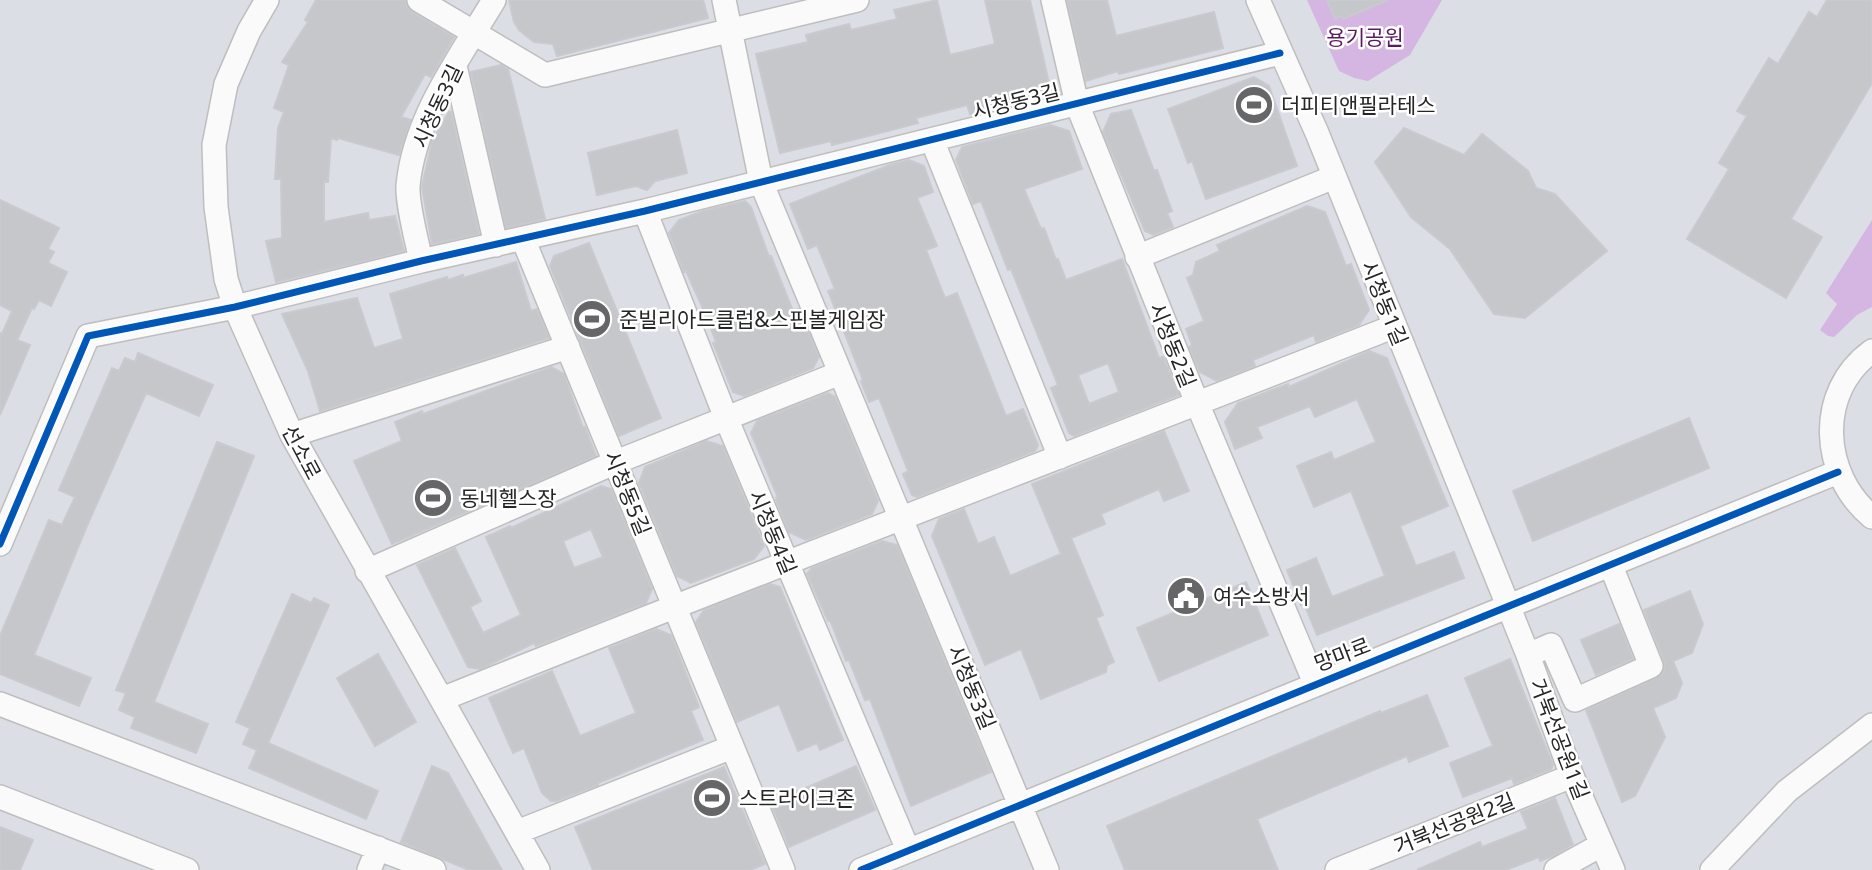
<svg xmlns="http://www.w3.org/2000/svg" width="1872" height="870" font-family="'Noto Sans','Noto Sans KR',sans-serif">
<rect width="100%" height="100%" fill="#dcdee5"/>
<!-- green -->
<path fill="#d5b6e2" d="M 1307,0 L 1442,0 L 1410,55 L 1368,81 L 1354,78 L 1339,71 Z
M 1872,220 L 1872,307 L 1857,315 L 1834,337 L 1828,336 L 1820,330 L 1837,304 L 1826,293 Z"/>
<!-- building -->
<path fill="#c5c7cb" stroke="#c8cad0" stroke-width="2" fill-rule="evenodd" d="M 316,0 L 405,0 L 407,7 L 412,12 L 454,37 L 431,77 L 425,74 L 401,117 L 411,120 L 399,155 L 338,138 L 337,140 L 331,138 L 328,182 L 324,182 L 324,222 L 368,213 L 369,220 L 395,216 L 404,251 L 276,282 L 266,241 L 282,238 L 281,179 L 275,179 L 278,128 L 284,112 L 274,108 L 289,65 L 282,62 L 308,22 L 305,20 Z
M 509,0 L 703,0 L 708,18 L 557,56 L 553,44 L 534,42 L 519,30 L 514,22 Z
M 937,0 L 950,55 L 995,44 L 985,0 L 1030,0 L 1049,83 L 1040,95 L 970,114 L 967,105 L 916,118 L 918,123 L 876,134 L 832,145 L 831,141 L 780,153 L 756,54 L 808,42 L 806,35 L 849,24 L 851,30 L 897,19 L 894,10 Z
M 1067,0 L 1107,0 L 1116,36 L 1214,12 L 1223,48 L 1119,74 L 1118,71 L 1086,81 Z
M 1327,0 L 1388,0 L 1343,19 L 1341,16 L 1335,19 Z
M 1827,0 L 1872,0 L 1872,83 L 1791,219 L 1822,237 L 1786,298 L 1687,239 L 1729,169 L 1719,163 L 1747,116 L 1737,111 L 1769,58 L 1778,64 L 1809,12 L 1817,17 Z
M 501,65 L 508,69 L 545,219 L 506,228 L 471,72 Z
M 1254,77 L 1269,86 L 1297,166 L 1206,199 L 1192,161 L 1188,163 L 1168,109 Z
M 1131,110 L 1154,171 L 1157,170 L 1172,211 L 1167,213 L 1173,227 L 1154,235 L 1145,231 L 1103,132 L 1111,114 Z
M 449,112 L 451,112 L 479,234 L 432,244 L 422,187 L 432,141 Z
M 1050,125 L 1069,131 L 1082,169 L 1024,189 L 1041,229 L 1044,228 L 1056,260 L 1058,259 L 1066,280 L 1122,259 L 1159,358 L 1163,357 L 1179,395 L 1074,436 L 1069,433 L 1051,388 L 1058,385 L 1011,269 L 1008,270 L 981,201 L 973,204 L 956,160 L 962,147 ZM 1108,363 L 1119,392 L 1089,404 L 1078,375 Z
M 1404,128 L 1464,155 L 1482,134 L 1528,171 L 1536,188 L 1555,194 L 1607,251 L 1525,318 L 1494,314 L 1450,249 L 1411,217 L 1375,162 Z
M 677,130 L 687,173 L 655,181 L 647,190 L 636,186 L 597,195 L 588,153 Z
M 909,160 L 924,166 L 933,192 L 917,198 L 937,246 L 926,250 L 945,298 L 957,293 L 1006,416 L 1023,409 L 1038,445 L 1035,451 L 917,497 L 912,495 L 903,474 L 908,471 L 879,398 L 869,402 L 861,381 L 863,380 L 828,291 L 835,289 L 817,245 L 808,249 L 790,204 L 890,165 Z
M 0,200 L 59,228 L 48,249 L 54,252 L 48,263 L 67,272 L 51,306 L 39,300 L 34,309 L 32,308 L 17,340 L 30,345 L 0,415 L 0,333 L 2,334 L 12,311 L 0,305 Z
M 745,201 L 751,207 L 769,257 L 771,256 L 793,311 L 799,309 L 819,357 L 813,368 L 744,396 L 733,392 L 713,343 L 716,342 L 705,313 L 686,271 L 684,272 L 669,233 L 679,220 L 703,211 Z
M 1307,206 L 1325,212 L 1346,266 L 1351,264 L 1369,310 L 1359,325 L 1316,342 L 1314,335 L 1253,360 L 1255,366 L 1217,381 L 1200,372 L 1189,347 L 1192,345 L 1186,329 L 1204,321 L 1187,278 L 1193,275 L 1196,262 L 1220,251 L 1217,245 Z
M 589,243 L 661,418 L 619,436 L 550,266 L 554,256 Z
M 516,262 L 531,311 L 537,309 L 549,338 L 320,411 L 308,371 L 282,314 L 357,298 L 374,348 L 403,339 L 390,294 L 447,277 L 448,280 L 463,275 L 463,278 Z
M 1369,351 L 1387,358 L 1448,506 L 1400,526 L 1416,566 L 1454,552 L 1464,578 L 1317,635 L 1304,603 L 1301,605 L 1287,570 L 1316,558 L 1332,597 L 1385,576 L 1351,491 L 1314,507 L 1297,466 L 1331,452 L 1334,460 L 1376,442 L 1357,399 L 1315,417 L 1310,406 L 1257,427 L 1262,438 L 1235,449 L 1225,422 L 1238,403 L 1288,384 L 1289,387 Z
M 138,353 L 213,385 L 199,416 L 146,393 L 86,528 L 34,655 L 91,678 L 79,706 L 0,674 L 0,636 L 49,520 L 62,525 L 75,497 L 59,490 L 112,368 L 119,371 L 125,358 L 135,362 Z
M 551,367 L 564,374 L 583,428 L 585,427 L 596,456 L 392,544 L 354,461 L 402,441 L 395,422 L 422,411 L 423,414 Z
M 828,393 L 835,397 L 878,501 L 872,514 L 806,540 L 789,532 L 776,500 L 777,495 L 751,433 L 757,421 Z
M 1689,418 L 1709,468 L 1533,541 L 1513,491 Z
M 1164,431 L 1189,491 L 1164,501 L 1159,489 L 1101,514 L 1105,524 L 1071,538 L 1103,615 L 1096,618 L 1114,662 L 1107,665 L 1106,672 L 1041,699 L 1021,649 L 985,665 L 932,536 L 939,519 L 964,509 L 978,544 L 994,537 L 1010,576 L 1061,554 L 1032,484 Z
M 706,441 L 723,446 L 764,546 L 754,559 L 691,583 L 677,576 L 639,483 L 645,467 Z
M 217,442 L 254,456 L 154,702 L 208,724 L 196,753 L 131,728 L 135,717 L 119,710 L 126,693 L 116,690 Z
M 601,486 L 611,489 L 652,589 L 646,603 L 536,646 L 534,643 L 480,669 L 468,667 L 417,565 L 455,548 L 481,601 L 470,607 L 483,633 L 521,615 L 486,537 L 510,526 L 511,528 ZM 591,529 L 603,557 L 574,568 L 563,541 Z
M 882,541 L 897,545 L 991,772 L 911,806 L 870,699 L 865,700 L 849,660 L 846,661 L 830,620 L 828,621 L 807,574 L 812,568 Z
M 1246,582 L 1268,635 L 1159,681 L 1137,628 Z
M 770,584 L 780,587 L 843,740 L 820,750 L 817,743 L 798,751 L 779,704 L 737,722 L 696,622 L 704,610 Z
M 1690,591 L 1703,624 L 1692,653 L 1673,661 L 1682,683 L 1676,698 L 1653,708 L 1665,737 L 1635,796 L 1622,802 L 1586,710 L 1662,675 L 1665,668 L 1664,661 L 1644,610 Z
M 292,594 L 311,603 L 314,598 L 329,605 L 268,743 L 378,791 L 366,819 L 249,768 L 257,750 L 243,744 L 250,728 L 236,722 Z
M 1619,624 L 1633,659 L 1596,675 L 1581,640 Z
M 656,629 L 671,635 L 699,707 L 691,711 L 703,740 L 598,783 L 598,785 L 556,801 L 551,801 L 542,793 L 524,748 L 513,753 L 489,698 L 552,671 L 580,736 L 636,713 L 609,648 Z
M 378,654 L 416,722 L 375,746 L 337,678 Z
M 1510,659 L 1553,765 L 1551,769 L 1514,784 L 1512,778 L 1463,797 L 1450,763 L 1493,746 L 1465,678 Z
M 1427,695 L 1448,746 L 1409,762 L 1407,756 L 1257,819 L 1278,870 L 1125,870 L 1107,826 L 1380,711 L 1381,713 Z
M 432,766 L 448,773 L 502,870 L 469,870 L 401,842 Z
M 856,766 L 875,810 L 789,847 L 771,803 Z
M 724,767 L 765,864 L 750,870 L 593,870 L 575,827 Z
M 1555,798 L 1573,844 L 1555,855 L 1540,861 L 1539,857 L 1506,870 L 1417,870 L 1480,842 L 1482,847 L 1528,829 L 1521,812 Z
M 0,827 L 33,840 L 20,870 L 0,870 Z"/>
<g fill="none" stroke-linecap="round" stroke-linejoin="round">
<!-- minor casing -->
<g stroke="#bebebe" stroke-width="26">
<path id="minor" d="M 267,0 L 249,31 L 226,84 L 214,145 L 216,207 L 226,279 L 235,307 L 292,435 L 538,870
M 419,0 L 545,75 L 857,0
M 724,0 L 761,182 L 1047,870
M 1053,0 L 1077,104 L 1197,403 L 1315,683
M 1258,0 L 1317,133 L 1528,655 L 1572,776 L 1613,870
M 455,66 L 496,245
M 932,140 L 1060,457
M 645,211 L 726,418 L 908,850
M 523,239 L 783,870
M 1137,257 L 1334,177
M 421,261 C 417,241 407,205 408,186 C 414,118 460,57 494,0
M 1872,351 C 1815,392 1821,475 1872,517
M 292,435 L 568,347
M 0,544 L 88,336 L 235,307 L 421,261 L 645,211 L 1280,53
M 367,571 L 616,462 L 840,373
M 1528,655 L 1551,645 L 1575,700 L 1651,666 L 1611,566
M 442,699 C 758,572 1077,451 1395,326
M 0,704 L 434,870
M 0,797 L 187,870
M 517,832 L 732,747
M 369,870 L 378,848
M 861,870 C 1185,735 1512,606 1838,472
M 1337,870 L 1572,776
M 1556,870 L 1601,845
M 1712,870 L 1787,791 L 1872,725"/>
</g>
<!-- minor -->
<use href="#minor" stroke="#fafafb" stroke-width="23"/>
<!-- cycleway casing -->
<g stroke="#fff" stroke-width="11">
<path id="cycleway" d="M 0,544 L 88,336 L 235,307 L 421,261 L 645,211 L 1280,53
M 861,870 C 1185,735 1512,606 1838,472"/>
</g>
<!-- cycleway -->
<use href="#cycleway" stroke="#0057b8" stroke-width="7"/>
</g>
<!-- icons -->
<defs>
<g id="stadium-disc" transform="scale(2.0125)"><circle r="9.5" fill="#666669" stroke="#fff"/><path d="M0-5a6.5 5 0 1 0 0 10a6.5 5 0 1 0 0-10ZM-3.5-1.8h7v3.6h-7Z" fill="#fff"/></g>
<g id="civic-disc" transform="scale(2.0125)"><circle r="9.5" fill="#666669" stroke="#fff"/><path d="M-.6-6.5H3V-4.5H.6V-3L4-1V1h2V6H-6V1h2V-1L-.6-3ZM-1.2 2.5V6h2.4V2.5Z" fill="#fff"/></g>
</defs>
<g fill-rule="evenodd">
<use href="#stadium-disc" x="1254" y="105"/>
<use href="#stadium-disc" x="592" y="319"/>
<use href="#stadium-disc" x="433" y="498"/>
<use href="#civic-disc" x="1186" y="596"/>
<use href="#stadium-disc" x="712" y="798"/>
</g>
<g text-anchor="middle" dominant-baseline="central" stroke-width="5" stroke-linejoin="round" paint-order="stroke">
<!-- park labels -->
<g font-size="21" fill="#5a1a60" stroke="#fff">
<text x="1365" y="37">용기공원</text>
</g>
<!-- street labels -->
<g font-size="21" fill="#262626" stroke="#fff">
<text transform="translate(1016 101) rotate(-14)">시청동3길</text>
<text transform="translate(437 106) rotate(-65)">시청동3길</text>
<text transform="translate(1385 303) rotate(68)">시청동1길</text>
<text transform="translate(1173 345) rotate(68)">시청동2길</text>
<text transform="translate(302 452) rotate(62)">선소로</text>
<text transform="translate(628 493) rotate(68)">시청동5길</text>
<text transform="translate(773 532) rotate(67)">시청동4길</text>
<text transform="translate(1342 654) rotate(-21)">망마로</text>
<text transform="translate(972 687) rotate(67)">시청동3길</text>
<text transform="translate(1560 739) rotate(69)">거북선공원1길</text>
<text transform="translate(1454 823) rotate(-22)">거북선공원2길</text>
</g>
<!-- poi labels -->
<g font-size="21" fill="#262626" stroke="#fff" text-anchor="start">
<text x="1281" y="105">더피티앤필라테스</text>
<text x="619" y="319">준빌리아드클럽&amp;스핀볼게임장</text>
<text x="460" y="498">동네헬스장</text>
<text x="1213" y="596">여수소방서</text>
<text x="739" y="798">스트라이크존</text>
</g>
</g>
</svg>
